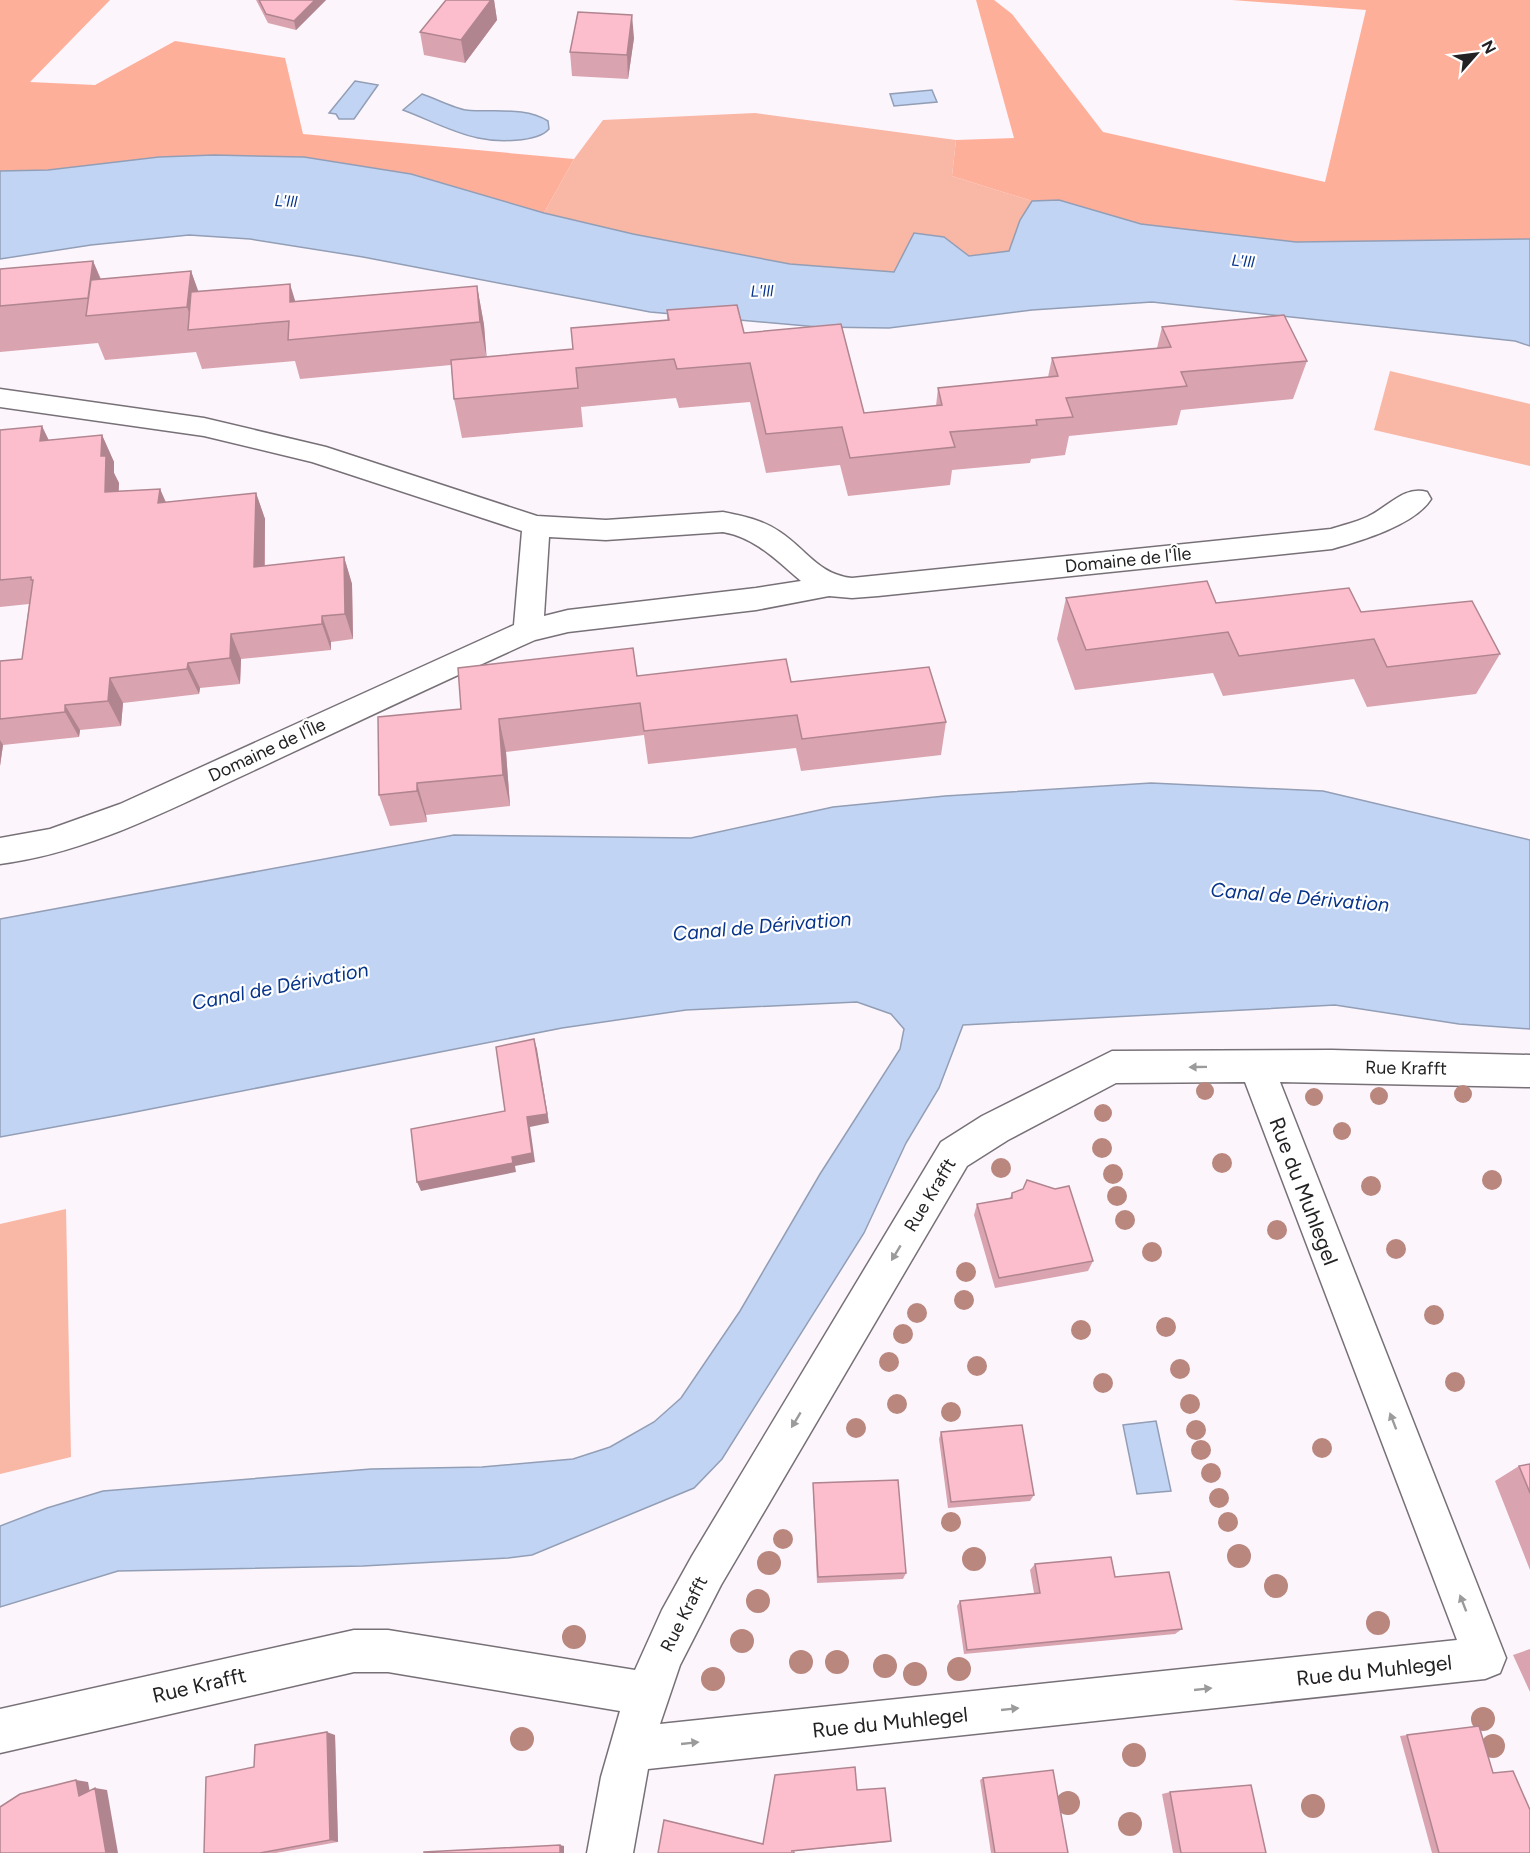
<svg xmlns="http://www.w3.org/2000/svg" width="1530" height="1853" font-family="Figtree,sans-serif">
<rect width="100%" height="100%" fill="#fdf5fc"/>
<!-- green -->
<path fill="#f9b7a5" d="M 755,113 L 956,140 L 952,176 L 1032,201 L 1020,220 L 1009,251 L 969,256 L 944,237 L 895,272 L 790,264 L 633,234 L 544,213 L 574,159 L 603,120 Z
M 1390,371 L 1530,404 L 1530,466 L 1374,430 Z
M 66,1209 L 71,1457 L 0,1474 L 0,1224 Z"/>
<!-- forest -->
<path fill="#feaf9a" d="M 0,0 L 110,0 L 30,82 L 95,85 L 175,41 L 285,58 L 303,134 L 574,159 L 544,213 L 412,174 L 304,157 L 214,155 L 160,157 L 48,170 L 0,171 Z
M 976,0 L 994,0 L 1012,14 L 1103,132 L 1325,182 L 1366,10 L 1232,0 L 1530,0 L 1530,239 L 1296,242 L 1141,224 L 1059,200 L 1032,201 L 952,176 L 956,140 L 1014,138 Z"/>
<!-- water -->
<path fill="#c2d4f4" stroke="#929eb5" stroke-width="1.5" d="M 355,81 L 378,85 L 354,119 L 339,119 L 336,114 L 329,113 Z
M 932,90 L 937,102 L 894,106 L 890,94 Z
M 422,94 C 434,98 456,109 466,110 C 493,113 524,106 548,121 L 549,129 C 537,143 496,142 478,138 C 453,133 427,119 403,110 Z
M 214,155 L 304,157 L 411,174 L 544,213 L 633,234 L 790,264 L 894,272 L 914,233 L 944,237 L 969,256 L 1009,251 L 1020,220 L 1032,201 L 1059,200 L 1141,224 L 1296,242 L 1530,239 L 1530,346 L 1515,341 L 1152,302 L 1032,310 L 889,328 L 818,327 L 650,312 L 363,257 L 250,239 L 189,235 L 91,245 L 0,259 L 0,171 L 48,170 L 159,157 Z
M 1151,783 L 1323,791 L 1530,840 L 1530,1029 L 1459,1024 L 1335,1005 L 963,1025 L 939,1088 L 906,1143 L 864,1233 L 722,1459 L 694,1488 L 532,1555 L 508,1558 L 363,1566 L 118,1571 L 0,1607 L 0,1526 L 47,1508 L 103,1491 L 371,1469 L 482,1467 L 573,1459 L 610,1447 L 654,1422 L 681,1398 L 740,1311 L 820,1174 L 900,1049 L 904,1029 L 891,1014 L 857,1002 L 686,1010 L 562,1028 L 120,1115 L 0,1137 L 0,919 L 454,835 L 691,838 L 833,807 L 945,796 Z
M 1156,1421 L 1171,1491 L 1137,1494 L 1123,1425 Z"/>
<g fill="none" stroke-linecap="round" stroke-linejoin="round">
<!-- street casing -->
<g stroke="#777177" stroke-width="3">
<path id="street" d="M 0,389 L 204,418 L 326,447 L 537,516 L 606,520 L 723,512 C 743,516 763,520 780,532 C 806,549 819,575 852,578 L 1331,529 C 1343,525 1356,522 1367,517 C 1387,508 1404,485 1427,492 L 1431,499 C 1415,525 1360,541 1332,549 L 878,596 L 852,598 L 829,596 L 756,610 L 568,632 L 535,640 C 437,684 340,730 242,776 C 164,812 86,853 0,864 L 0,838 L 50,829 L 120,804 L 514,625 L 522,531 L 312,462 L 204,436 L 0,407 ZM 723,532 C 756,538 776,560 801,581 L 756,588 L 568,610 L 544,616 L 549,537 L 606,540 Z
M 1332,1050 L 1530,1055 L 1530,1087 L 1280,1082 L 1506,1658 L 1500,1673 L 1485,1679 L 648,1769 L 633,1853 L 587,1853 L 601,1777 L 620,1711 L 388,1672 L 354,1672 L 0,1753 L 0,1709 L 354,1630 L 388,1630 L 635,1670 L 662,1610 L 692,1556 L 941,1142 L 982,1116 L 1112,1051 ZM 1245,1082 L 1457,1640 L 660,1724 L 680,1665 L 721,1585 L 967,1166 L 1008,1140 L 1116,1083 Z"/>
</g>
<!-- street -->
<use href="#street" fill="#fff" fill-rule="evenodd"/>
</g>
<!-- trees -->
<g fill="#b9877e">
<circle cx="1205" cy="1091" r="9"/>
<circle cx="1463" cy="1094" r="9"/>
<circle cx="1379" cy="1096" r="9"/>
<circle cx="1314" cy="1097" r="9"/>
<circle cx="1103" cy="1113" r="9"/>
<circle cx="1342" cy="1131" r="9"/>
<circle cx="1102" cy="1148" r="10"/>
<circle cx="1222" cy="1163" r="10"/>
<circle cx="1001" cy="1168" r="10"/>
<circle cx="1113" cy="1174" r="10"/>
<circle cx="1492" cy="1180" r="10"/>
<circle cx="1371" cy="1186" r="10"/>
<circle cx="1117" cy="1196" r="10"/>
<circle cx="1125" cy="1220" r="10"/>
<circle cx="1277" cy="1230" r="10"/>
<circle cx="1396" cy="1249" r="10"/>
<circle cx="1152" cy="1252" r="10"/>
<circle cx="966" cy="1272" r="10"/>
<circle cx="964" cy="1300" r="10"/>
<circle cx="917" cy="1313" r="10"/>
<circle cx="1434" cy="1315" r="10"/>
<circle cx="1166" cy="1327" r="10"/>
<circle cx="1081" cy="1330" r="10"/>
<circle cx="903" cy="1334" r="10"/>
<circle cx="889" cy="1362" r="10"/>
<circle cx="977" cy="1366" r="10"/>
<circle cx="1180" cy="1369" r="10"/>
<circle cx="1455" cy="1382" r="10"/>
<circle cx="1103" cy="1383" r="10"/>
<circle cx="897" cy="1404" r="10"/>
<circle cx="1190" cy="1404" r="10"/>
<circle cx="951" cy="1412" r="10"/>
<circle cx="856" cy="1428" r="10"/>
<circle cx="1196" cy="1430" r="10"/>
<circle cx="1322" cy="1448" r="10"/>
<circle cx="1201" cy="1450" r="10"/>
<circle cx="1211" cy="1473" r="10"/>
<circle cx="1219" cy="1498" r="10"/>
<circle cx="951" cy="1522" r="10"/>
<circle cx="1228" cy="1522" r="10"/>
<circle cx="783" cy="1539" r="10"/>
<circle cx="1239" cy="1556" r="12"/>
<circle cx="974" cy="1559" r="12"/>
<circle cx="769" cy="1563" r="12"/>
<circle cx="1276" cy="1586" r="12"/>
<circle cx="758" cy="1601" r="12"/>
<circle cx="1378" cy="1623" r="12"/>
<circle cx="574" cy="1637" r="12"/>
<circle cx="742" cy="1641" r="12"/>
<circle cx="801" cy="1662" r="12"/>
<circle cx="837" cy="1662" r="12"/>
<circle cx="885" cy="1666" r="12"/>
<circle cx="959" cy="1669" r="12"/>
<circle cx="915" cy="1674" r="12"/>
<circle cx="713" cy="1679" r="12"/>
<circle cx="1483" cy="1719" r="12"/>
<circle cx="522" cy="1739" r="12"/>
<circle cx="1493" cy="1746" r="12"/>
<circle cx="1134" cy="1755" r="12"/>
<circle cx="1068" cy="1803" r="12"/>
<circle cx="1313" cy="1806" r="12"/>
<circle cx="1130" cy="1824" r="12"/>
</g>
<!-- wall -->
<path fill="#d9a3b0" d="M 256,0 L 326,0 L 296,30 L 268,23 Z
M 446,0 L 494,0 L 497,20 L 465,63 L 424,55 L 420,32 Z
M 634,38 L 628,79 L 572,76 L 570,52 Z
M 93,261 L 101,279 L 191,271 L 198,292 L 296,301 L 477,286 L 484,325 L 486,357 L 573,349 L 667,321 L 667,310 L 744,333 L 864,413 L 936,406 L 938,388 L 1048,377 L 1052,358 L 1157,348 L 1162,327 L 1307,361 L 1293,399 L 1181,410 L 1177,425 L 1069,436 L 1065,455 L 1031,459 L 1030,463 L 952,470 L 950,485 L 848,496 L 840,465 L 766,473 L 750,402 L 679,408 L 676,398 L 581,407 L 583,427 L 462,438 L 454,399 L 451,365 L 300,379 L 295,361 L 202,369 L 196,352 L 105,360 L 98,343 L 0,352 L 0,269 Z
M 0,430 L 49,440 L 102,435 L 114,462 L 114,473 L 119,483 L 118,491 L 160,489 L 166,502 L 256,493 L 265,519 L 265,566 L 344,557 L 352,584 L 353,639 L 331,642 L 331,650 L 241,659 L 240,684 L 200,688 L 199,694 L 123,703 L 121,726 L 80,730 L 79,737 L 3,745 L 0,766 L 0,661 L 22,659 L 29,604 L 0,607 Z
M 1066,598 L 1216,603 L 1361,612 L 1500,654 L 1476,694 L 1367,707 L 1354,679 L 1223,696 L 1213,673 L 1075,690 L 1057,639 Z
M 791,682 L 946,722 L 941,755 L 801,771 L 796,748 L 648,764 L 644,735 L 506,752 L 510,806 L 426,815 L 427,822 L 390,826 L 379,795 L 461,709 Z
M 1055,1189 L 1093,1261 L 1088,1271 L 995,1288 L 974,1215 L 977,1204 L 1010,1198 L 1012,1193 Z
M 941,1432 L 1034,1495 L 1030,1501 L 948,1508 L 939,1439 Z
M 1530,1464 L 1530,1570 L 1495,1481 L 1519,1466 Z
M 813,1483 L 906,1573 L 903,1579 L 817,1583 L 813,1490 Z
M 1035,1564 L 1115,1577 L 1182,1629 L 1175,1634 L 964,1654 L 957,1606 L 960,1601 L 1034,1593 L 1030,1570 Z
M 1530,1649 L 1530,1692 L 1513,1655 Z
M 335,1735 L 338,1842 L 276,1853 L 204,1853 L 254,1767 Z
M 1407,1735 L 1493,1773 L 1530,1853 L 1432,1853 L 1400,1736 Z
M 983,1778 L 1068,1853 L 991,1853 L 980,1780 Z
M 857,1790 L 891,1841 L 889,1842 L 794,1851 L 763,1844 Z
M 1170,1792 L 1266,1853 L 1173,1853 L 1162,1794 Z"/>
<!-- shaded-wall -->
<path fill="#b08590" d="M 315,0 L 326,0 L 296,30 L 294,21 Z
M 491,0 L 494,0 L 497,20 L 465,63 L 461,40 Z
M 632,15 L 634,38 L 628,79 L 627,55 Z
M 93,261 L 111,305 L 88,298 Z
M 191,271 L 207,315 L 195,329 L 187,307 Z
M 290,284 L 302,323 L 290,302 Z
M 477,286 L 484,325 L 487,361 L 480,322 Z
M 42,426 L 55,453 L 40,441 Z
M 102,435 L 114,462 L 114,473 L 119,483 L 118,519 L 105,492 L 101,456 Z
M 160,489 L 171,515 L 158,503 Z
M 256,493 L 265,519 L 264,593 L 254,567 Z
M 344,557 L 352,584 L 353,639 L 345,614 Z
M 322,616 L 331,642 L 331,650 L 322,624 Z
M 231,634 L 241,659 L 240,684 L 230,658 Z
M 188,663 L 200,688 L 199,694 L 187,669 Z
M 110,678 L 123,703 L 121,726 L 108,701 Z
M 65,705 L 80,730 L 79,737 L 65,712 Z
M 499,719 L 506,752 L 510,806 L 503,775 Z
M 0,740 L 3,745 L 0,766 Z
M 417,783 L 426,815 L 427,822 L 417,791 Z
M 534,1039 L 537,1049 L 549,1123 L 530,1127 L 535,1162 L 515,1166 L 516,1172 L 421,1191 L 417,1182 L 512,1157 Z
M 327,1732 L 335,1735 L 338,1842 L 330,1840 Z
M 76,1780 L 88,1782 L 91,1798 L 79,1796 Z
M 95,1788 L 107,1790 L 118,1853 L 106,1853 Z
M 560,1845 L 564,1846 L 564,1853 L 560,1853 Z"/>
<!-- building -->
<path fill="#fcbecd" stroke="#b08590" stroke-width="1.5" d="M 259,0 L 315,0 L 294,21 L 266,14 Z
M 446,0 L 491,0 L 461,40 L 420,32 Z
M 578,12 L 632,15 L 627,55 L 570,52 Z
M 93,261 L 88,298 L 0,306 L 0,269 Z
M 191,271 L 187,307 L 86,316 L 91,280 Z
M 290,284 L 290,302 L 477,286 L 480,322 L 288,340 L 289,321 L 188,330 L 191,292 Z
M 737,305 L 744,333 L 841,324 L 864,413 L 942,405 L 938,388 L 1058,376 L 1052,358 L 1171,347 L 1162,327 L 1284,315 L 1307,361 L 1181,372 L 1187,386 L 1066,398 L 1073,417 L 1036,420 L 1037,425 L 950,432 L 955,447 L 850,458 L 842,427 L 766,434 L 750,363 L 677,369 L 674,359 L 576,368 L 578,388 L 454,399 L 451,360 L 573,349 L 571,328 L 669,320 L 667,310 Z
M 42,426 L 40,441 L 102,435 L 101,456 L 106,456 L 105,492 L 160,489 L 158,503 L 256,493 L 254,567 L 344,557 L 345,614 L 322,616 L 322,624 L 231,634 L 230,658 L 188,663 L 187,669 L 110,678 L 108,701 L 65,705 L 65,712 L 0,719 L 0,661 L 22,659 L 33,580 L 31,580 L 31,577 L 0,580 L 0,430 Z
M 1207,581 L 1216,603 L 1349,588 L 1361,612 L 1472,601 L 1500,654 L 1387,667 L 1374,639 L 1239,656 L 1228,632 L 1086,650 L 1066,598 Z
M 633,648 L 637,676 L 786,659 L 791,682 L 929,667 L 946,722 L 802,739 L 797,715 L 644,731 L 640,703 L 499,719 L 503,775 L 417,783 L 417,791 L 379,795 L 378,717 L 461,709 L 458,668 Z
M 534,1039 L 547,1114 L 527,1117 L 532,1153 L 512,1157 L 513,1163 L 417,1182 L 411,1129 L 505,1111 L 496,1047 Z
M 1027,1180 L 1055,1189 L 1069,1186 L 1093,1261 L 999,1278 L 977,1204 L 1012,1198 L 1012,1193 L 1023,1189 Z
M 1022,1425 L 1034,1495 L 951,1502 L 941,1432 Z
M 1530,1464 L 1530,1493 L 1519,1466 Z
M 898,1480 L 906,1573 L 818,1577 L 813,1483 Z
M 1111,1557 L 1115,1577 L 1169,1572 L 1182,1629 L 967,1650 L 960,1601 L 1040,1593 L 1035,1564 Z
M 1479,1726 L 1493,1773 L 1513,1771 L 1530,1810 L 1530,1853 L 1439,1853 L 1407,1735 Z
M 327,1732 L 330,1840 L 260,1853 L 204,1853 L 206,1777 L 254,1767 L 255,1745 Z
M 855,1767 L 857,1790 L 885,1788 L 891,1841 L 791,1851 L 794,1851 L 794,1853 L 658,1853 L 664,1820 L 763,1844 L 775,1775 Z
M 1053,1770 L 1068,1853 L 995,1853 L 983,1778 Z
M 76,1780 L 79,1796 L 95,1788 L 106,1853 L 0,1853 L 0,1807 L 20,1794 Z
M 1251,1785 L 1266,1853 L 1181,1853 L 1170,1792 Z
M 560,1845 L 560,1853 L 424,1853 L 424,1852 Z"/>
<!-- one-way arrows -->
<defs><path id="oneway-solid" d="M-6-.8H1V-3.2L6.5 0L1 3.2V.8H-6Z" transform="scale(1.5)"/></defs>
<g fill="#9c9b9c">
<use href="#oneway-solid" transform="translate(1198 1067) rotate(179)"/>
<use href="#oneway-solid" transform="translate(896 1253) rotate(121)"/>
<use href="#oneway-solid" transform="translate(796 1420) rotate(121)"/>
<use href="#oneway-solid" transform="translate(1393 1421) rotate(-111)"/>
<use href="#oneway-solid" transform="translate(1463 1603) rotate(-111)"/>
<use href="#oneway-solid" transform="translate(1203 1689) rotate(-6)"/>
<use href="#oneway-solid" transform="translate(1010 1709) rotate(-6)"/>
<use href="#oneway-solid" transform="translate(690 1743) rotate(-6)"/>
</g>
<g text-anchor="middle" dominant-baseline="central" stroke-width="4.5" stroke-linejoin="round" paint-order="stroke">
<!-- far-water labels -->
<g font-size="16" font-style="italic" fill="#07348b" stroke="#fff">
<text transform="translate(286 201) rotate(3)">L'Ill</text>
<text transform="translate(1243 261) rotate(5)">L'Ill</text>
<text transform="translate(762 291) rotate(-1)">L'Ill</text>
</g>
<!-- street labels -->
<g font-size="18" fill="#232123" stroke="#fff">
<text transform="translate(1128 560) rotate(-6)">Domaine de l'Île</text>
<text transform="translate(267 750) rotate(-25)">Domaine de l'Île</text>
<text transform="translate(1406 1068) rotate(1)">Rue Krafft</text>
<text transform="translate(930 1195) rotate(-59)">Rue Krafft</text>
<text transform="translate(684 1614) rotate(-63)">Rue Krafft</text>
</g>
<!-- water labels -->
<g font-size="20" font-style="italic" fill="#07348b" stroke="#fff">
<text transform="translate(1300 897) rotate(5)">Canal de Dérivation</text>
<text transform="translate(762 926) rotate(-5)">Canal de Dérivation</text>
<text transform="translate(280 986) rotate(-11)">Canal de Dérivation</text>
</g>
<!-- near-street labels -->
<g font-size="21" fill="#232123" stroke="#fff">
<text transform="translate(1304 1191) rotate(69)">Rue du Muhlegel</text>
<text transform="translate(1374 1670) rotate(-6)">Rue du Muhlegel</text>
<text transform="translate(199 1685) rotate(-13)">Rue Krafft</text>
<text transform="translate(890 1722) rotate(-6)">Rue du Muhlegel</text>
</g>
</g>
<!-- north arrow -->
<g transform="translate(1476 54) rotate(62)" stroke="#ffffff" stroke-width="4.5" paint-order="stroke">
<path d="M0-4.5L10 22L0 15L-10 22Z" fill="#232123"/>
<text y="-9" font-size="16" font-weight="bold" text-anchor="middle" fill="#232123">N</text>
</g>
</svg>
